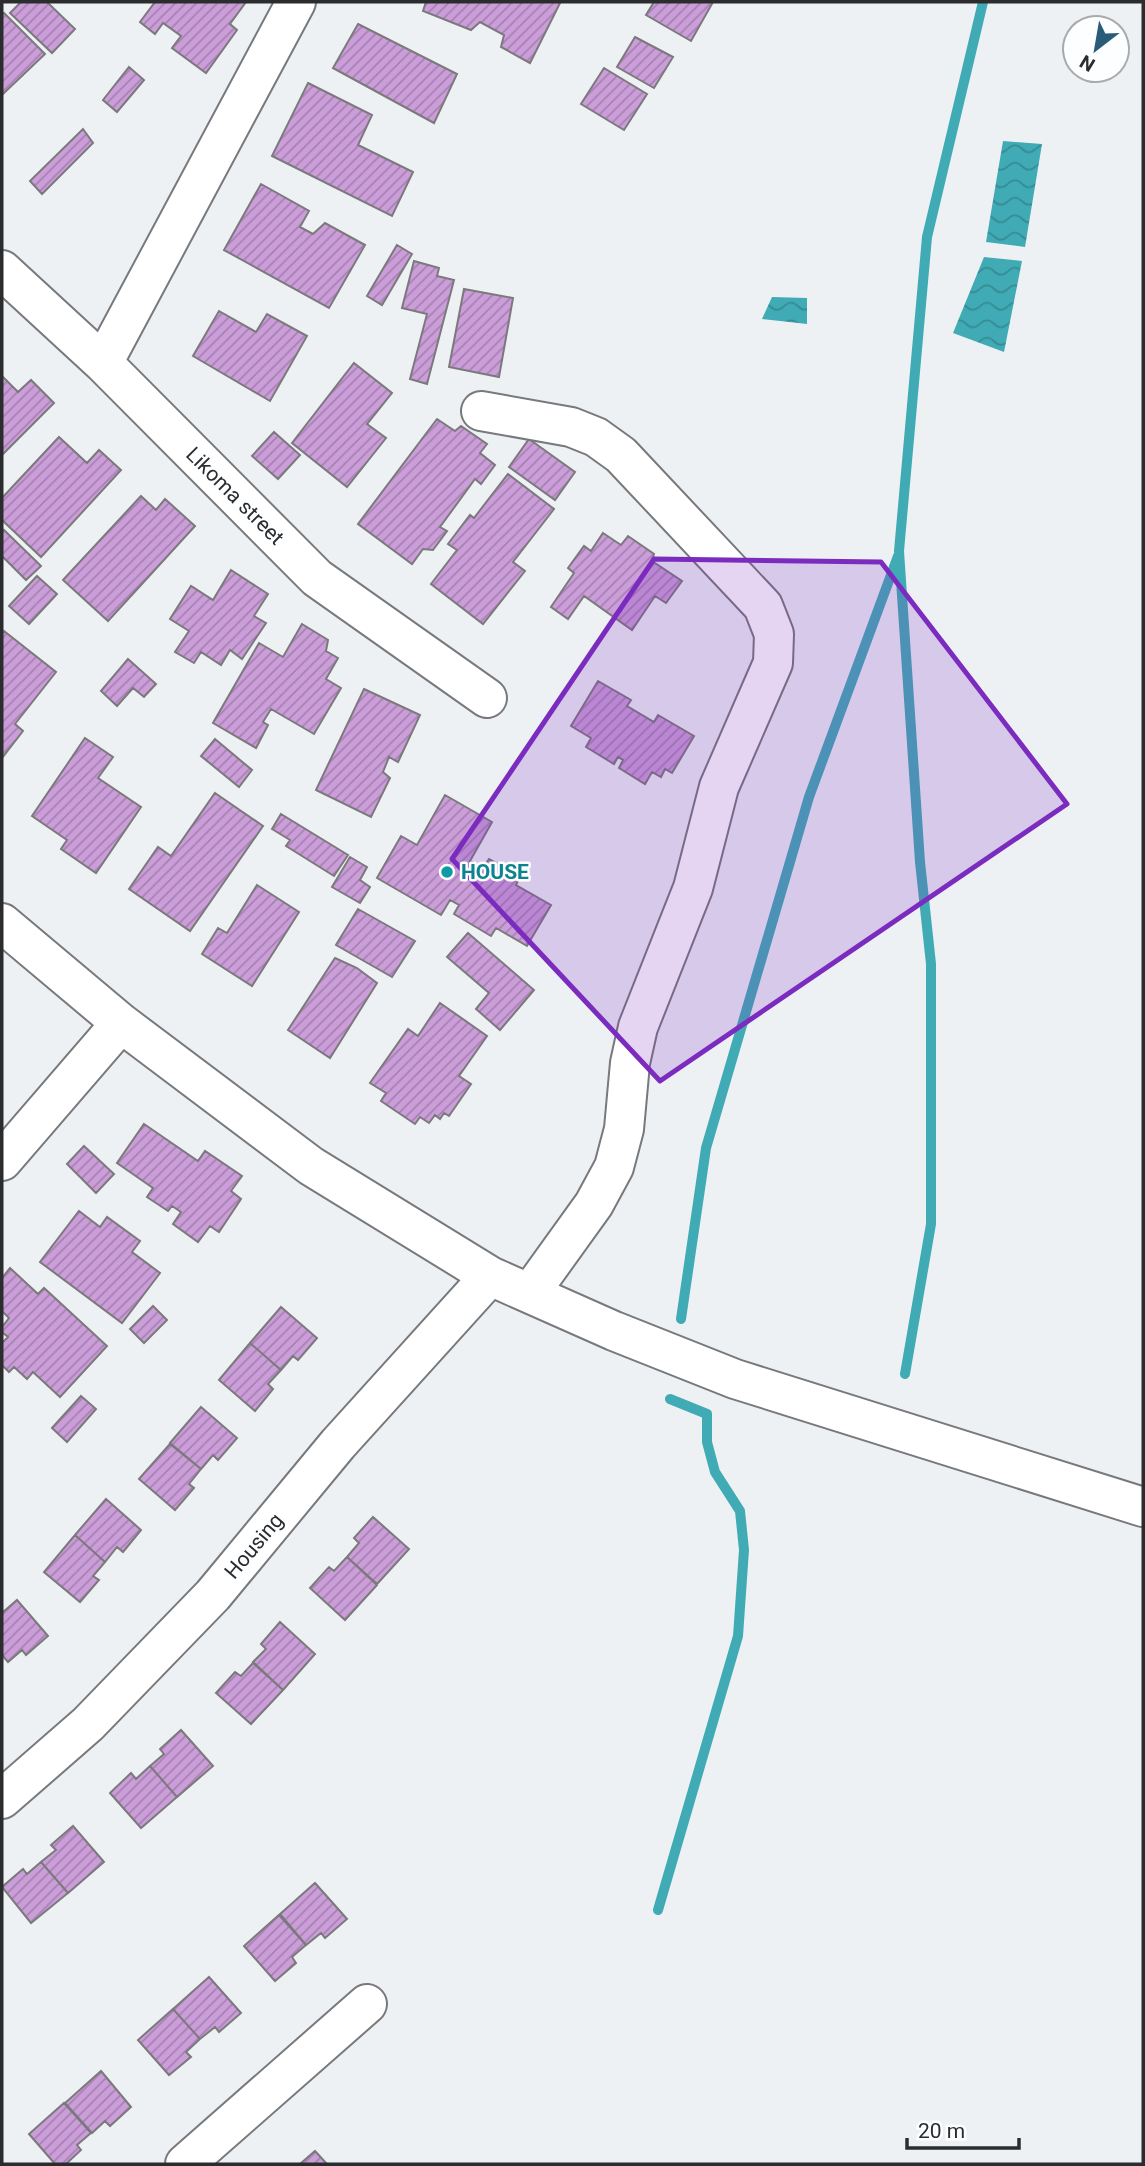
<svg xmlns="http://www.w3.org/2000/svg" width="1145" height="2166" font-family="Roboto,sans-serif">
<defs>
<pattern id="water-waves" width="16" height="10" patternUnits="userSpaceOnUse" patternTransform="scale(1.75)"><rect width="16" height="10" fill="#40abb5"/><path d="M0 5q4-4 8 0t8 0" fill="none" stroke="#368b94"/></pattern>
<pattern id="building-hatch" width="6" height="6" patternUnits="userSpaceOnUse" patternTransform="scale(1.75)"><rect width="6" height="6" fill="#cb9eda"/><path d="M-1 1l2-2M0 6l6-6M5 7l2-2" fill="none" stroke="#a581b1"/></pattern>
</defs>
<rect width="100%" height="100%" fill="#eef1f4"/>
<!-- water -->
<path fill="url(#water-waves)" d="M 1003,141 L 1042,144 L 1025,247 L 986,242 Z
M 984,257 L 1022,261 L 1004,352 L 953,333 Z
M 772,297 L 807,298 L 807,324 L 762,319 Z"/>
<g fill="none" stroke-linecap="round" stroke-linejoin="round">
<!-- stream -->
<path stroke="#40abb5" stroke-width="10" d="M 681,1319 L 706,1148 L 809,797 L 898,556
M 905,1374 L 931,1224 L 931,964 L 920,862 L 899,551 L 927,237 L 983,2
M 658,1910 L 738,1636 L 744,1550 L 740,1511 L 715,1472 L 707,1442 L 707,1414 L 670,1399"/>
</g>
<!-- building -->
<path fill="url(#building-hatch)" stroke="#7c797d" stroke-width="2" d="M 21,2 L 47,2 L 75,29 L 52,53 L 10,13 Z
M 155,2 L 246,2 L 230,24 L 237,30 L 206,73 L 172,48 L 181,36 L 163,23 L 155,34 L 140,22 Z
M 426,2 L 557,2 L 560,3 L 530,63 L 501,47 L 504,35 L 480,22 L 471,30 L 423,11 Z
M 654,2 L 713,2 L 691,41 L 646,15 Z
M 4,13 L 45,54 L 2,95 L 2,15 Z
M 358,24 L 457,74 L 434,123 L 333,68 Z
M 635,37 L 673,57 L 654,88 L 617,67 Z
M 129,67 L 144,80 L 117,112 L 103,100 Z
M 604,68 L 647,94 L 624,130 L 581,104 Z
M 308,83 L 372,115 L 358,145 L 413,172 L 392,216 L 272,156 Z
M 83,129 L 93,143 L 42,194 L 30,181 Z
M 261,184 L 309,211 L 300,227 L 313,234 L 325,223 L 365,245 L 329,308 L 224,250 Z
M 397,245 L 412,254 L 382,305 L 367,296 Z
M 414,261 L 439,268 L 437,276 L 454,280 L 427,384 L 410,379 L 427,314 L 402,308 Z
M 464,289 L 513,298 L 499,377 L 449,367 Z
M 219,311 L 256,332 L 267,314 L 307,336 L 270,401 L 193,356 Z
M 354,363 L 392,393 L 367,424 L 386,438 L 347,487 L 292,443 Z
M 2,376 L 18,392 L 31,380 L 54,403 L 2,455 Z
M 437,419 L 455,431 L 461,426 L 487,444 L 480,453 L 495,465 L 481,484 L 475,479 L 440,527 L 447,531 L 433,550 L 423,549 L 412,564 L 358,524 Z
M 274,432 L 300,455 L 278,479 L 252,456 Z
M 59,437 L 87,463 L 99,450 L 121,470 L 41,557 L 2,520 L 2,498 Z
M 529,439 L 575,472 L 555,500 L 509,467 Z
M 508,474 L 554,509 L 513,562 L 525,571 L 483,624 L 431,584 L 457,550 L 448,544 L 470,515 L 474,518 Z
M 141,496 L 156,510 L 165,499 L 195,526 L 108,621 L 63,580 Z
M 4,530 L 41,566 L 26,580 L 2,556 L 2,532 Z
M 603,533 L 621,545 L 628,536 L 654,554 L 652,561 L 682,581 L 666,603 L 655,596 L 632,630 L 584,596 L 568,619 L 551,607 L 574,573 L 568,568 L 584,546 L 591,551 Z
M 231,570 L 268,594 L 254,616 L 266,623 L 242,659 L 230,650 L 221,665 L 201,652 L 194,663 L 175,652 L 189,631 L 170,619 L 191,586 L 213,600 Z
M 37,576 L 57,594 L 29,624 L 9,606 Z
M 302,624 L 328,640 L 326,651 L 338,658 L 326,679 L 341,688 L 314,734 L 271,709 L 263,722 L 268,725 L 256,748 L 213,723 L 259,643 L 283,657 Z
M 4,631 L 56,672 L 15,724 L 23,731 L 2,758 L 2,634 Z
M 128,659 L 156,684 L 144,697 L 133,688 L 117,706 L 101,691 Z
M 598,681 L 631,700 L 627,706 L 654,722 L 658,715 L 694,736 L 672,773 L 665,769 L 661,777 L 652,772 L 645,784 L 619,768 L 623,760 L 618,757 L 614,764 L 586,747 L 591,738 L 571,726 Z
M 364,689 L 420,715 L 398,762 L 389,757 L 383,772 L 390,778 L 371,817 L 316,790 Z
M 85,738 L 113,757 L 98,778 L 141,807 L 96,873 L 61,849 L 67,840 L 32,816 Z
M 215,739 L 252,770 L 239,787 L 201,756 Z
M 215,793 L 263,826 L 190,931 L 129,889 L 158,847 L 171,856 Z
M 445,795 L 492,822 L 470,861 L 483,868 L 489,859 L 520,876 L 516,885 L 551,905 L 527,946 L 496,928 L 491,936 L 454,914 L 459,905 L 450,900 L 441,915 L 377,878 L 401,836 L 417,845 Z
M 281,814 L 348,855 L 334,876 L 286,846 L 290,840 L 272,829 Z
M 350,857 L 367,867 L 360,880 L 370,887 L 360,903 L 332,887 Z
M 257,885 L 299,912 L 252,986 L 202,954 L 218,928 L 227,933 Z
M 358,909 L 415,941 L 392,977 L 336,945 Z
M 468,933 L 534,990 L 500,1030 L 476,1009 L 489,993 L 447,957 Z
M 335,958 L 357,968 L 377,983 L 330,1058 L 288,1030 Z
M 440,1003 L 487,1036 L 459,1076 L 471,1084 L 449,1116 L 444,1113 L 440,1119 L 435,1115 L 429,1123 L 420,1117 L 415,1124 L 381,1101 L 386,1093 L 370,1083 L 408,1029 L 418,1036 Z
M 144,1124 L 198,1161 L 205,1151 L 242,1176 L 231,1191 L 241,1199 L 219,1232 L 210,1226 L 198,1242 L 173,1224 L 181,1212 L 172,1206 L 168,1211 L 147,1197 L 153,1188 L 117,1163 Z
M 84,1146 L 114,1174 L 96,1193 L 67,1164 Z
M 79,1211 L 100,1227 L 107,1217 L 140,1241 L 132,1252 L 160,1273 L 122,1323 L 40,1262 Z
M 10,1268 L 38,1294 L 44,1288 L 107,1346 L 60,1397 L 33,1372 L 27,1379 L 14,1367 L 9,1372 L 2,1365 L 2,1343 L 8,1337 L 2,1332 L 2,1327 L 9,1318 L 2,1311 L 2,1278 Z
M 153,1306 L 167,1320 L 144,1343 L 130,1329 Z
M 281,1307 L 317,1338 L 298,1360 L 293,1356 L 281,1370 L 250,1343 Z
M 250,1343 L 281,1370 L 268,1384 L 273,1389 L 255,1411 L 219,1380 Z
M 81,1396 L 96,1409 L 67,1442 L 52,1428 Z
M 201,1407 L 237,1438 L 218,1460 L 213,1455 L 201,1469 L 170,1443 Z
M 170,1444 L 201,1469 L 189,1484 L 194,1488 L 175,1510 L 139,1479 Z
M 106,1499 L 141,1530 L 123,1552 L 117,1547 L 105,1562 L 75,1535 Z
M 373,1517 L 409,1549 L 377,1584 L 347,1557 L 359,1543 L 354,1538 Z
M 75,1535 L 105,1562 L 93,1576 L 99,1580 L 80,1602 L 44,1572 Z
M 347,1557 L 377,1585 L 345,1620 L 310,1588 L 329,1567 L 334,1571 Z
M 17,1600 L 48,1636 L 26,1655 L 22,1650 L 8,1662 L 2,1655 L 2,1613 Z
M 280,1622 L 315,1654 L 283,1690 L 253,1662 L 266,1649 L 261,1644 Z
M 253,1663 L 283,1690 L 251,1724 L 216,1693 L 235,1672 L 241,1676 Z
M 181,1730 L 213,1766 L 177,1797 L 150,1766 L 164,1754 L 160,1749 Z
M 150,1766 L 177,1797 L 141,1828 L 110,1793 L 131,1773 L 136,1779 Z
M 73,1826 L 104,1862 L 68,1893 L 41,1862 L 56,1850 L 51,1845 Z
M 41,1862 L 68,1893 L 31,1923 L 2,1887 L 23,1869 L 27,1874 Z
M 315,1883 L 347,1919 L 325,1938 L 321,1933 L 306,1945 L 280,1914 Z
M 279,1915 L 306,1945 L 292,1957 L 296,1963 L 275,1981 L 244,1946 Z
M 209,1977 L 241,2013 L 219,2032 L 215,2027 L 200,2039 L 173,2009 Z
M 173,2009 L 200,2039 L 186,2052 L 191,2057 L 169,2075 L 138,2040 Z
M 101,2071 L 131,2107 L 110,2126 L 105,2121 L 92,2133 L 65,2103 Z
M 64,2103 L 91,2133 L 77,2145 L 81,2150 L 66,2164 L 55,2164 L 29,2134 Z
M 315,2151 L 327,2164 L 300,2164 Z"/>
<g fill="none" stroke-linecap="round" stroke-linejoin="round">
<!-- minor casing -->
<g stroke="#77797c" stroke-width="42">
<path id="minor" d="M 2,270 L 103,363 L 317,578 L 487,698
M 103,363 L 296,2
M 481,411 L 571,427 L 596,437 L 621,455 L 763,606 L 774,634 L 773,663 L 719,787 L 693,888 L 638,1027 L 630,1063 L 624,1129 L 614,1167 L 594,1204 L 530,1293
M 2,923 L 121,1023 L 311,1166 L 490,1276 L 614,1331 L 735,1379 L 1143,1507
M 2,1161 L 121,1023
M 2,1799 L 88,1724 L 213,1595 L 338,1444 L 490,1276
M 185,2164 L 367,2004"/>
</g>
<!-- minor -->
<use href="#minor" stroke="#fff" stroke-width="38"/>
</g>
<!-- marked area -->
<path fill="#7b2cbf" fill-opacity="0.2" stroke="#7b2cbf" stroke-width="5" stroke-linejoin="round" d="M 654,559 L 881,562 L 1067,804 L 660,1081 L 452,859 Z"/>
<!-- markers -->
<circle fill="#0f9aa8" stroke="#fdfeff" stroke-width="2.5" cx="447" cy="872" r="7"/>
<g text-anchor="middle" dominant-baseline="central" stroke-width="5" stroke-linejoin="round" paint-order="stroke">
<!-- street labels -->
<g font-size="21" fill="#2b2c2e" stroke="#fdfeff">
<text transform="translate(235 496) rotate(45)">Likoma street</text>
<text transform="translate(254 1546) rotate(-50)">Housing</text>
</g>
<!-- culture labels -->
<g font-size="21" font-weight="bold" fill="#0d838f" stroke="#fdfeff" text-anchor="start">
<text x="461" y="872">HOUSE</text>
</g>
</g>
<!-- border -->
<rect width="1145" height="2166" fill="none" stroke="#2b2c2e" stroke-width="7"/>
<!-- north arrow -->
<g transform="translate(1096 49) rotate(211)"><circle r="33" fill="#fdfeff" stroke="#a9aaab" stroke-width="2"/>
<path d="M0-5L12 26L0 18L-12 26Z" fill="#2a5b79"/>
<text y="-10" font-size="19" font-weight="bold" text-anchor="middle" fill="#2b2c2e">N</text>
</g>
<!-- scale -->
<path d="M907 2138v10h112v-10" fill="none" stroke="#2b2c2e" stroke-width="3.5"/>
<text x="918" y="2138" font-size="21" fill="#2b2c2e" stroke="#fdfeff" stroke-width="5" paint-order="stroke">20 m</text>
</svg>
